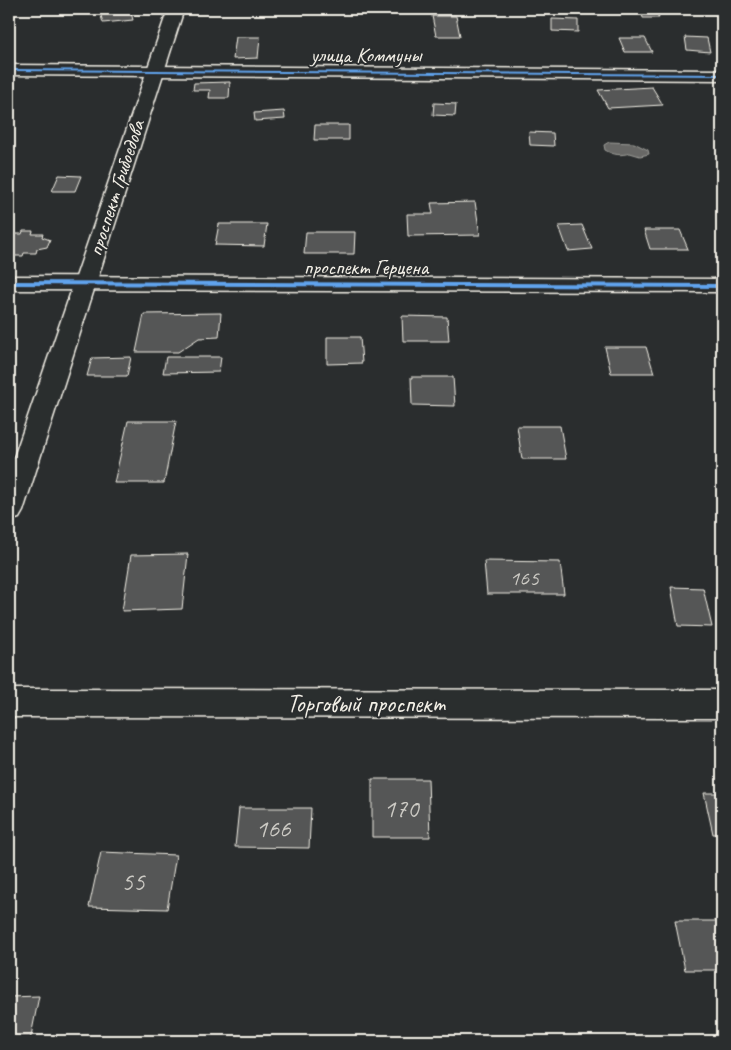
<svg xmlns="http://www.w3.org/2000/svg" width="731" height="1050" font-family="Caveat,sans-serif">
<rect width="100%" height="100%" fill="#2a2d2e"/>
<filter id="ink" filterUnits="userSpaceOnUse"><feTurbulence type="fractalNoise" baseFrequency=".02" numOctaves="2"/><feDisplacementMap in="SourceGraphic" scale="10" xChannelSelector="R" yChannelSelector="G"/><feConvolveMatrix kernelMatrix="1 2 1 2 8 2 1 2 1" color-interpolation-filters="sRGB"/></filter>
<g filter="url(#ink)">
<!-- water -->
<path fill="#676866" stroke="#9f9f9a" d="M 609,142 L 634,143 L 648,150 L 649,154 L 640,156 L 630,153 C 620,156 614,155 605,150 L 604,145 Z"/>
<!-- building -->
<path fill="#555756" stroke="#f4f1e8" d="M 130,9 L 133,20 L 103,23 L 100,12 Z
M 641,9 L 656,9 L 659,18 L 643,18 Z
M 432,16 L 456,16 L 460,36 L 436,36 Z
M 552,19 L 578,20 L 578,32 L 552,31 Z
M 236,37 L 260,37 L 258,58 L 233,59 Z
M 685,37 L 707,38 L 710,52 L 687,50 Z
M 619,38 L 645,38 L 652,52 L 625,52 Z
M 230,82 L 229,98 L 209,98 L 210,90 L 193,90 L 194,83 Z
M 652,87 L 663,105 L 608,108 L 598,90 Z
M 434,103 L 456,104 L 455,116 L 433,115 Z
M 284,111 L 285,119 L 255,121 L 254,113 Z
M 315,125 L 349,125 L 349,140 L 314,140 Z
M 529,132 L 553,133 L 554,146 L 530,145 Z
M 59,175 L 81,176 L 75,191 L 52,191 Z
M 475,202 L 480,235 L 408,236 L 407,214 L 433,214 L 431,203 Z
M 219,224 L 267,224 L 264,246 L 215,245 Z
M 582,225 L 592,249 L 568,251 L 559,226 Z
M 644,230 L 680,230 L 688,249 L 650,249 Z
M 23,231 L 33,231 L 32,234 L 43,234 L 42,237 L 50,240 L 47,247 L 37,249 L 36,253 L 24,253 L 23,256 L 13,256 L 14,253 L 9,253 L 10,234 L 22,234 Z
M 306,232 L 355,232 L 354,254 L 304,254 Z
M 221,313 L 219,337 L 199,338 L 178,352 L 136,352 L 144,314 Z
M 402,316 L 447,317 L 449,341 L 403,341 Z
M 327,337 L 360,337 L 362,363 L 327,364 Z
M 605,347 L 646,347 L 654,373 L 611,373 Z
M 131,357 L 127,376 L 87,376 L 92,358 Z
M 166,357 L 221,357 L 219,372 L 163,373 Z
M 411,377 L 453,377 L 455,406 L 412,405 Z
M 128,421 L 176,421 L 164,483 L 114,483 Z
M 517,426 L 560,426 L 566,459 L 522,459 Z
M 188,554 L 182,609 L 122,611 L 131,555 Z
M 484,561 L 560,562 L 564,594 L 487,594 Z
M 671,587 L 703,588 L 712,627 L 678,626 Z
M 372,779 L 428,779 L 430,837 L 372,837 Z
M 704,793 L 722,793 L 722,834 L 713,834 Z
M 239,808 L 311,808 L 309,848 L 235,847 Z
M 101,852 L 176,855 L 167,909 L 89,907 Z
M 675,921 L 722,921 L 722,970 L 685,970 Z
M 39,996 L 30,1041 L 9,1041 L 9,997 Z"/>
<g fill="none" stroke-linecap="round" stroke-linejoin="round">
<!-- minor casing -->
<g stroke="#f4f1e8" stroke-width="3">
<path id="minor" d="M 9,65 L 722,70 L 722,80 L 9,75 Z
M 9,276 L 722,279 L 722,292 L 9,290 Z
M 9,689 L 722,690 L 722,718 L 9,717 Z"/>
</g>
<!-- tertiary casing -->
<g stroke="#f4f1e8" stroke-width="3">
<path id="tertiary" d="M 168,9 L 184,9 L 23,511 L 19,518 L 9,521 L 9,472 Z"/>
</g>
<!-- minor -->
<use href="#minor" fill="#2a2d2e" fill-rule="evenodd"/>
<!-- tertiary -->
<use href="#tertiary" fill="#2a2d2e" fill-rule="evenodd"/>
<!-- cycleway casing -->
<g stroke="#2a2d2e" stroke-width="3">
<path id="cycleway" d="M 9,69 L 722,74 L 722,76 L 9,71 Z
M 9,281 L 722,284 L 722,288 L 9,285 Z"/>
</g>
<!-- cycleway -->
<use href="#cycleway" fill="#60a3ed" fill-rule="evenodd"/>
</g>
</g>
<g text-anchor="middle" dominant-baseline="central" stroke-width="4" stroke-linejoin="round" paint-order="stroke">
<!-- far-street labels -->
<g font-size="21" fill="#f4f1e8" stroke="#2a2d2e">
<text x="366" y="55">улица Коммуны</text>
<text transform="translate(116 188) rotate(-72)">проспект Грибоедова</text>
<text x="366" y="267">проспект Герцена</text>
</g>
<!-- number labels -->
<g font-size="22" fill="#cccac4">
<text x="524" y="578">165</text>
</g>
<!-- street labels -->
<g font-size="25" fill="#f4f1e8" stroke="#2a2d2e">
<text x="366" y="704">Торговый проспект</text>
</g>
<!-- near-number labels -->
<g font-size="26" fill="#cccac4">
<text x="401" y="808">170</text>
<text x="273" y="828">166</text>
<text x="133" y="881">55</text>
</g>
</g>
<!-- margin -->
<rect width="731" height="1050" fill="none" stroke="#2a2d2e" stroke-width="30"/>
<rect x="15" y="15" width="701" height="1020" fill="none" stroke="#f4f1e8" stroke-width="2" filter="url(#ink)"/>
</svg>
